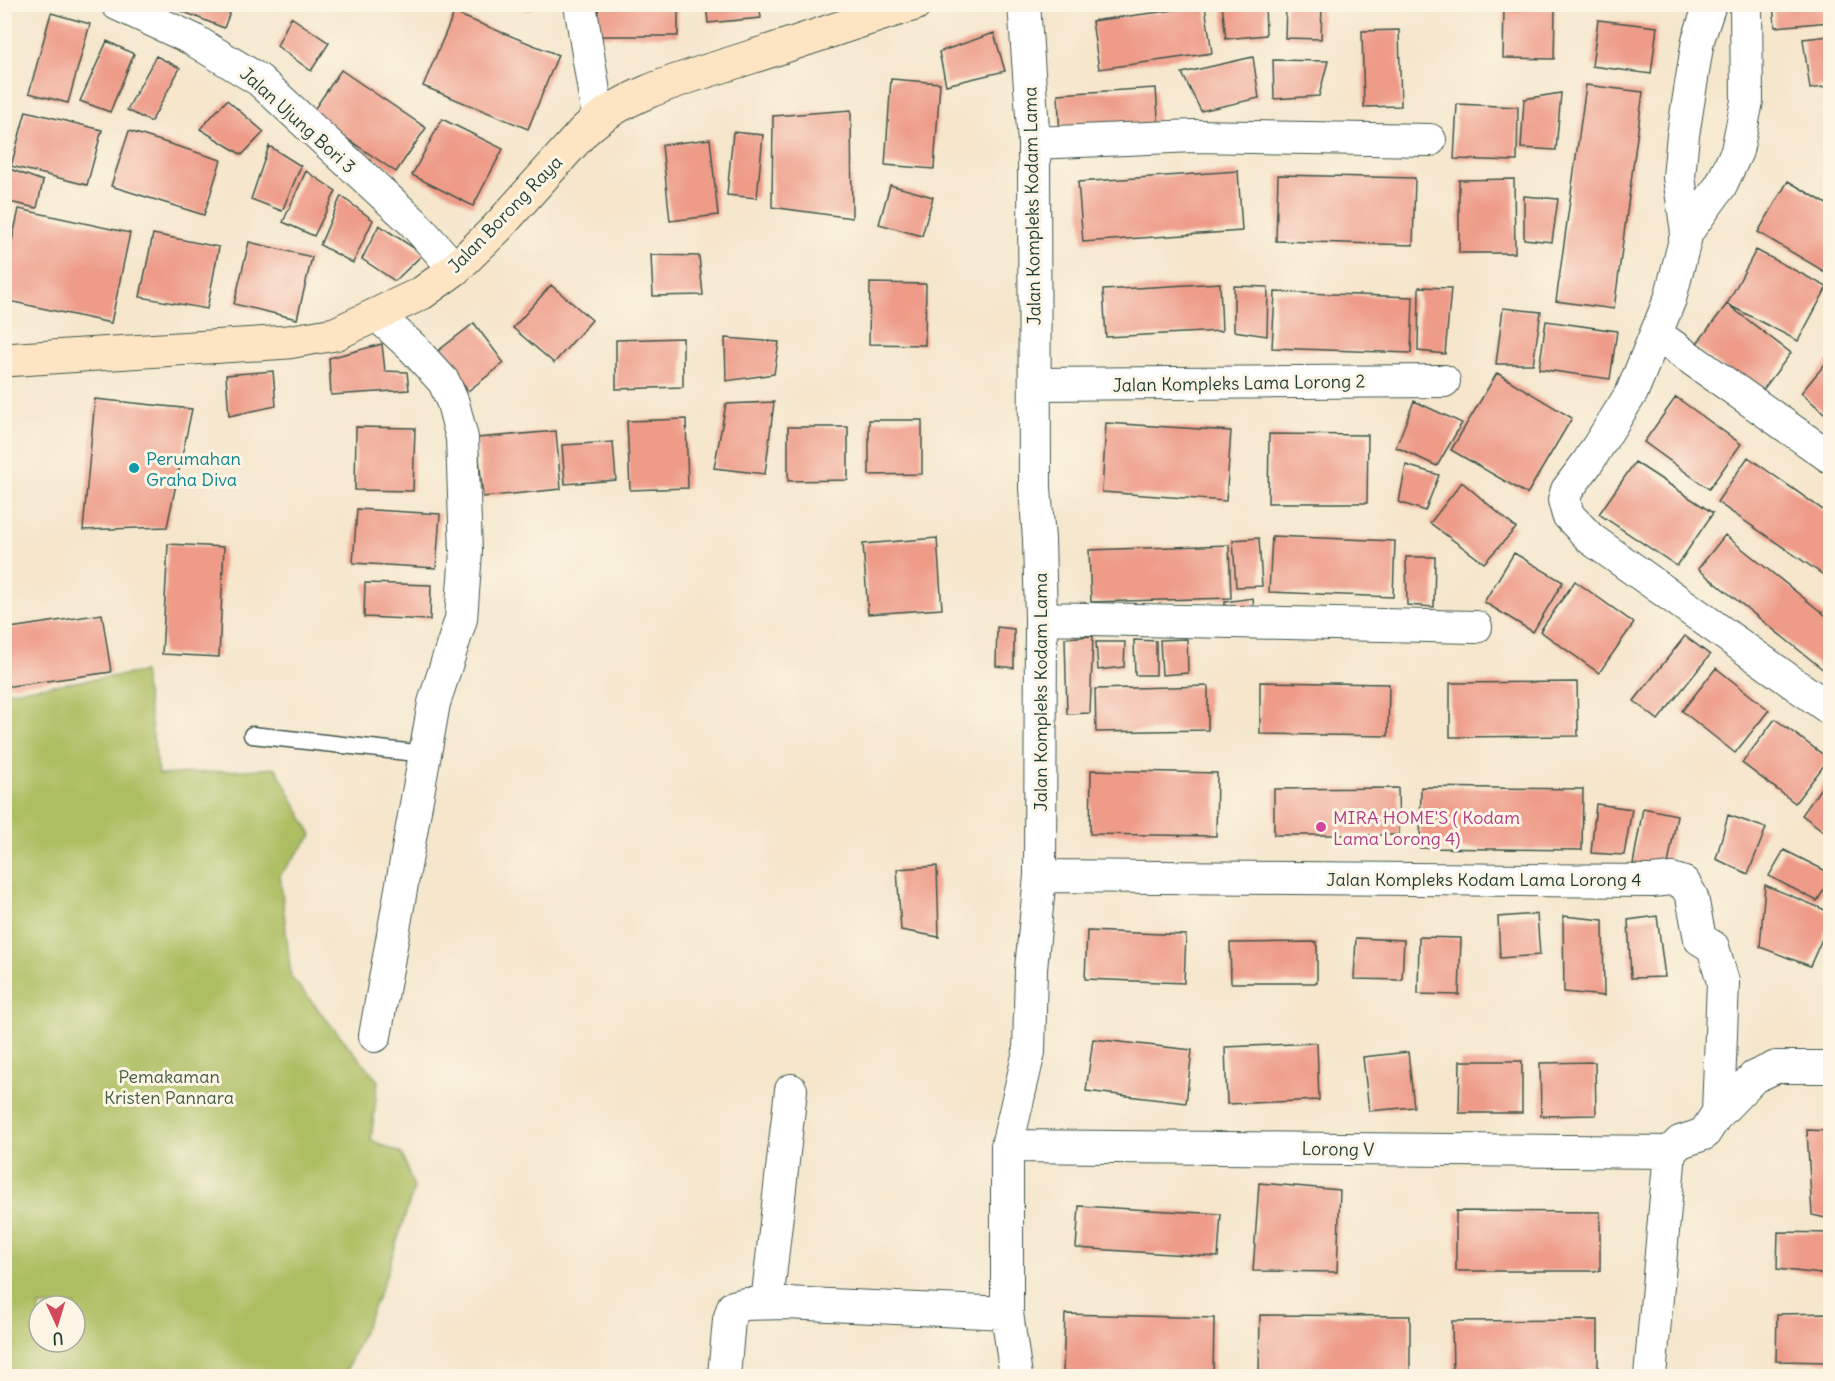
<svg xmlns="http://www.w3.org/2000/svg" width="1835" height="1381" font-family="Delius,sans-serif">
<rect width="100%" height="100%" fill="#fcf5e5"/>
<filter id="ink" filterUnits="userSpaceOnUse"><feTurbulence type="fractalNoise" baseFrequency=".0167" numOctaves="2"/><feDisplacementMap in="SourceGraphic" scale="12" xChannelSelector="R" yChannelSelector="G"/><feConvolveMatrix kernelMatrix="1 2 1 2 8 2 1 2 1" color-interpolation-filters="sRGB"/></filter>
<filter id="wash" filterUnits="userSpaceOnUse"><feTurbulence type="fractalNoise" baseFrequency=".008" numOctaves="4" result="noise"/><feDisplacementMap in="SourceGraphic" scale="24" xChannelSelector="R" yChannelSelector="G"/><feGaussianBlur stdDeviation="1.35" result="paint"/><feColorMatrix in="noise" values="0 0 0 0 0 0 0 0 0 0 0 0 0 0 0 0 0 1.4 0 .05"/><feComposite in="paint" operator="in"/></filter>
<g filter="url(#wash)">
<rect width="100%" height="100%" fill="#f5e6cc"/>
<!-- green -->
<path fill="#adbe62" stroke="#667e4b" stroke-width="1.5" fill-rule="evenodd" d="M 143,672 L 159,775 L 276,768 L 312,835 L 280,875 L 291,977 L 378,1081 L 371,1140 L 402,1154 L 414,1188 L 384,1282 L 344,1376 L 5,1376 L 5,692 ZM 39,1306 L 75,1306 L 75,1342 L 39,1342 Z"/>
<g id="blocks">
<!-- building -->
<path fill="#ee9b88" d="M 164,4 L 233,4 L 224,28 Z
M 506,4 L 531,4 L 530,11 Z
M 706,4 L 759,4 L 761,18 L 708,23 Z
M 1222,4 L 1265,4 L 1266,35 L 1226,39 Z
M 1286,4 L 1322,4 L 1321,39 L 1285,38 Z
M 1773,4 L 1830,4 L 1830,22 L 1775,27 Z
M 598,5 L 678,5 L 678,36 L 599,36 Z
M 1205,6 L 1212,53 L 1099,69 L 1092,21 Z
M 1504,8 L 1555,9 L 1554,59 L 1503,58 Z
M 51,13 L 90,24 L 68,103 L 29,93 Z
M 454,13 L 558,55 L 528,129 L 423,86 Z
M 291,17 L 329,43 L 311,71 L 277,46 Z
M 1598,20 L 1657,27 L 1651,74 L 1592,66 Z
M 1399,30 L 1401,106 L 1364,107 L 1362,31 Z
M 994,33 L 1005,71 L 946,85 L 939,52 Z
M 1830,36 L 1830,86 L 1810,89 L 1803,39 Z
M 107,41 L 134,54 L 110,112 L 80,101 Z
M 156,56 L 180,68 L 151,122 L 127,110 Z
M 1253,57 L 1259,98 L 1201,111 L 1182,73 Z
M 1273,60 L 1328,61 L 1319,96 L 1274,99 Z
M 341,70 L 426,128 L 396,172 L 311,114 Z
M 891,79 L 940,83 L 934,169 L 885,165 Z
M 1586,85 L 1643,92 L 1614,309 L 1556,301 Z
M 1156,88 L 1159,133 L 1060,139 L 1058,94 Z
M 1561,93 L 1556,150 L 1521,148 L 1524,99 Z
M 227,100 L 264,132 L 242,155 L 200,129 Z
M 1457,104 L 1518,107 L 1517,161 L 1454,159 Z
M 851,110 L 852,218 L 772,207 L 773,116 Z
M 26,111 L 102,130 L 87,185 L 11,166 Z
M 442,119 L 503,149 L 473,206 L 412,175 Z
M 129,131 L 221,160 L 204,215 L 111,186 Z
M 733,132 L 763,135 L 757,198 L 727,195 Z
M 710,139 L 718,215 L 670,221 L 662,145 Z
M 269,146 L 301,166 L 282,211 L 251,199 Z
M 4,167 L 43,181 L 37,208 L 4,201 Z
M 306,171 L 336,191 L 314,236 L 283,222 Z
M 1238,171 L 1242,231 L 1083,242 L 1078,182 Z
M 1278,175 L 1415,178 L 1413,245 L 1276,241 Z
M 1514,179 L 1515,253 L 1459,253 L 1459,180 Z
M 1788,181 L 1830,206 L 1830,275 L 1758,232 Z
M 890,185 L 933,197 L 922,236 L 879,224 Z
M 341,196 L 373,220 L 353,263 L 320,245 Z
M 1524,196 L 1558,199 L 1552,242 L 1524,239 Z
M 19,209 L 130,233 L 111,323 L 4,300 L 4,277 Z
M 379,225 L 423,254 L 395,281 L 362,259 Z
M 153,234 L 219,247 L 207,309 L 140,297 Z
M 249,242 L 312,257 L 297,319 L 234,304 Z
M 1756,250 L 1827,287 L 1798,341 L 1727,304 L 1791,353 L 1759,395 L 1695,346 L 1727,304 Z
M 651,255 L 699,256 L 703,295 L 653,296 Z
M 870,283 L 926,284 L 925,345 L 869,344 Z
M 1220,283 L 1222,331 L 1106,337 L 1103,290 Z
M 551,285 L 592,320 L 554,363 L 513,328 Z
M 1234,286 L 1268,287 L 1267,336 L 1234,331 Z
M 1419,287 L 1451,288 L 1445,354 L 1418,351 Z
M 1275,292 L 1413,297 L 1411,353 L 1272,348 Z
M 1503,308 L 1541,312 L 1533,364 L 1496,364 Z
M 1546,321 L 1617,331 L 1610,379 L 1539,369 Z
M 474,323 L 504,363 L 468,391 L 438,351 Z
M 683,338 L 683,387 L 616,389 L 616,340 Z
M 725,338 L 779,342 L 774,374 L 726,381 Z
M 382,344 L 385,371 L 407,372 L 409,390 L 331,395 L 329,358 Z
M 1830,358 L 1830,418 L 1801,393 Z
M 273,371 L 276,406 L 229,416 L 226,375 Z
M 1497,373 L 1572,418 L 1527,494 L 1451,450 Z
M 1676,397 L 1741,444 L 1709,489 L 1644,442 Z
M 95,399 L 192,409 L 167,527 L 83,530 Z
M 1414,401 L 1462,423 L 1437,466 L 1396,447 Z
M 774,402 L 765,474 L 714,468 L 726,404 Z
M 686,419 L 688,488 L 630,490 L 627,421 Z
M 869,420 L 922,420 L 922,474 L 869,475 Z
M 1106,423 L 1231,431 L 1226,501 L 1102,492 Z
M 356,427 L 415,428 L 413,491 L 355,490 Z
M 788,427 L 848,427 L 848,480 L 788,481 Z
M 556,431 L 561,489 L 483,497 L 477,438 Z
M 1269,434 L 1368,435 L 1367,503 L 1268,503 Z
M 613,442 L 616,480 L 565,484 L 562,445 Z
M 1748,457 L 1830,515 L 1830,574 L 1828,578 L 1717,502 Z
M 1635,462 L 1713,513 L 1677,566 L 1599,514 Z
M 1406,465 L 1439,475 L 1425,511 L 1399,502 Z
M 1462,482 L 1516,528 L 1484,563 L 1430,523 Z
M 357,509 L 440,514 L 436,568 L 353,563 Z
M 1725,535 L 1830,619 L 1830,675 L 1698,569 Z
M 1272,536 L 1395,541 L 1393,597 L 1269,592 Z
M 937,538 L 942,609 L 868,614 L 863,544 Z
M 1259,538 L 1262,586 L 1236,587 L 1233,540 Z
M 168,544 L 224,547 L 219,657 L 162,654 Z
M 1229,545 L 1231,598 L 1091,602 L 1089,550 Z
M 1514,553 L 1563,582 L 1533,632 L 1484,602 Z
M 1406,557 L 1435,557 L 1434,607 L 1407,605 Z
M 1575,581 L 1634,623 L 1599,673 L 1540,631 Z
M 365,583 L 431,585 L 430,620 L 364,617 Z
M 1253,598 L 1254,614 L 1225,614 L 1225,602 Z
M 102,614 L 111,672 L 4,687 L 4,629 Z
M 997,627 L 1014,629 L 1014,668 L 996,666 Z
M 1093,636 L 1090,713 L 1067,714 L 1065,638 Z
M 1685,636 L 1710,655 L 1658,720 L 1634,701 Z
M 1187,639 L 1188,673 L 1162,675 L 1160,640 Z
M 1134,640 L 1156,641 L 1156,675 L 1135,675 Z
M 1096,642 L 1125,642 L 1124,667 L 1098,670 Z
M 1716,668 L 1769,710 L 1735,753 L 1682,711 Z
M 1260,682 L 1389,684 L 1388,736 L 1260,734 Z
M 1577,682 L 1578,736 L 1450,737 L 1450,683 Z
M 1208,686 L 1208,730 L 1096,732 L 1095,689 Z
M 1775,719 L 1829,759 L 1795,803 L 1742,763 Z
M 1091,770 L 1217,773 L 1216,836 L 1090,834 Z
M 1830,775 L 1830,836 L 1802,815 Z
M 1421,787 L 1583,789 L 1582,850 L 1420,848 Z
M 1398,788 L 1399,835 L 1274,835 L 1274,789 Z
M 1596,804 L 1632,809 L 1624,855 L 1591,853 Z
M 1643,808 L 1677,815 L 1667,870 L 1633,864 Z
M 1728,815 L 1766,828 L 1748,874 L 1716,859 Z
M 1784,850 L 1830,873 L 1830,880 L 1817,901 L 1769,876 Z
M 937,866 L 939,937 L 901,930 L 897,869 Z
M 1765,885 L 1830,912 L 1830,921 L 1810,966 L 1760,947 Z
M 1537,914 L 1540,955 L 1500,958 L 1498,917 Z
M 1563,916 L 1603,920 L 1604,996 L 1564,992 Z
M 1657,916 L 1665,977 L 1631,978 L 1628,920 Z
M 1087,931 L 1186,935 L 1184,983 L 1085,979 Z
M 1419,937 L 1461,938 L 1459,995 L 1418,994 Z
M 1356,938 L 1404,940 L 1402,980 L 1354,979 Z
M 1317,942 L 1317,983 L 1231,983 L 1230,943 Z
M 1093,1039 L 1192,1050 L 1186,1103 L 1086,1091 Z
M 1317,1043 L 1319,1100 L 1227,1104 L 1225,1047 Z
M 1408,1052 L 1414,1107 L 1369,1111 L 1363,1057 Z
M 1460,1061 L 1522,1061 L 1522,1113 L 1459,1113 Z
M 1595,1062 L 1596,1115 L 1541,1116 L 1540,1063 Z
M 1807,1130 L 1830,1131 L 1830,1219 L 1812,1215 Z
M 1259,1183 L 1340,1190 L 1337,1272 L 1253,1271 Z
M 1079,1206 L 1221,1214 L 1218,1257 L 1076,1248 Z
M 1456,1211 L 1600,1212 L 1600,1271 L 1456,1271 Z
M 1778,1232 L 1830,1233 L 1830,1275 L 1777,1269 Z
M 1830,1313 L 1830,1362 L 1776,1361 L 1777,1314 Z
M 1065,1314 L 1214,1318 L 1213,1376 L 1063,1373 Z
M 1260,1315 L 1410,1316 L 1410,1375 L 1259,1374 Z
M 1598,1320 L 1598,1372 L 1453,1373 L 1452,1321 Z"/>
</g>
</g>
<g filter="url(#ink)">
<use href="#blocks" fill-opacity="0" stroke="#3f564b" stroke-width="1.5"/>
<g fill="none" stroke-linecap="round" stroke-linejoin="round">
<!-- service casing -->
<g stroke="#3f564b" stroke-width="19">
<path id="service" d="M 252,735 L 425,754"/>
</g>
<!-- minor casing -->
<g stroke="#3f564b" stroke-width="34">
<path id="minor" d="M 117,4 L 192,39 L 259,80 L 413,222 L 455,269
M 580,4 L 598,117
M 1746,4 L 1747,101 L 1737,151 L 1721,185 L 1687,232 L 1670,299 L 1632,392 L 1588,462 L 1567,490 L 1564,500 L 1568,515 L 1591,539 L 1830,709
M 1034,143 L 1194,136 L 1430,140
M 1687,232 L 1679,177 L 1683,135 L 1698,40 L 1710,4
M 1656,334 L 1830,457
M 1035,384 L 1444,381
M 1041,618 L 1476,627
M 1040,876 L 1652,881 L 1672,879 L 1684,883 L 1692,897 L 1700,939 L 1713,947 L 1723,982 L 1718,1113
M 375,1036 L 434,703 L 461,619 L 466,552 L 462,438 L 453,403 L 444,382 L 413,348 L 377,315
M 1007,1146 L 1670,1152
M 767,1303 L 791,1090
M 724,1376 L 729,1320 L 733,1307 L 745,1304 L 785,1303 L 1007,1313
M 1016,1376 L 1007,1313 L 1007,1146 L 1029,1052 L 1031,969 L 1040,876 L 1041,618 L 1039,539 L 1035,488 L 1034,143 L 1024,4
M 1650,1376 L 1670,1152 L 1680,1142 L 1704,1134 L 1715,1117 L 1754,1077 L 1776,1067 L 1830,1067"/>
</g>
<!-- secondary casing -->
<g stroke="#3f564b" stroke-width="35">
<path id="secondary" d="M 4,360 L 288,342 L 335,334 L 422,293 L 455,269 L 497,228 L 584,131 C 627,90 698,75 754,56 C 808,39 861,20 915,4"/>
</g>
<!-- service -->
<use href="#service" stroke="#fff" stroke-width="16"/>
<!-- minor -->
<use href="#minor" stroke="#fff" stroke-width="32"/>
<!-- secondary -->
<use href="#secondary" stroke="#fde5c4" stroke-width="33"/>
</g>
</g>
<!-- markers -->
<circle fill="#0f9aa8" stroke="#fcf5e5" stroke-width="2" cx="134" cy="468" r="6"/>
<circle fill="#d1479c" stroke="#fcf5e5" stroke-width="2" cx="1321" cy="827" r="6"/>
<g text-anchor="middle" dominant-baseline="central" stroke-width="6" stroke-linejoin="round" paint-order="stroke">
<!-- street labels -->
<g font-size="18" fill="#1f3d34" stroke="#fcf5e5">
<text transform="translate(298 120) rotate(42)">Jalan Ujung Bori 3</text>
<text transform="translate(1032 206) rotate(-91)">Jalan Kompleks Kodam Lama</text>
<text transform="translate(505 214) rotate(-46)">Jalan Borong Raya</text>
<text transform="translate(1239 383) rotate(-1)">Jalan Kompleks Lama Lorong 2</text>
<text transform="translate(1040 692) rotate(-90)">Jalan Kompleks Kodam Lama</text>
<text x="1484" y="879">Jalan Kompleks Kodam Lama Lorong 4</text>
<text transform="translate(1338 1149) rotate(1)">Lorong V</text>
</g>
<!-- culture labels -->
<g font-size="18" fill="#0d838f" stroke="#fcf5e5" text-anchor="start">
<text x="146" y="458">Perumahan<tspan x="146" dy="21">Graha Diva</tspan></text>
</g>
<!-- hotel labels -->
<g font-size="18" fill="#b23c85" stroke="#fcf5e5" text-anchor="start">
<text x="1333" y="817">MIRA HOME'S ( Kodam<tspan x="1333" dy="21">Lama Lorong 4)</tspan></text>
</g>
<!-- park labels -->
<g font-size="18" fill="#425d40" stroke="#fcf5e5">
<text x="169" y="1076">Pemakaman<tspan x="169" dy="21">Kristen Pannara</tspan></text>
</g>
</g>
<!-- margin -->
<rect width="1835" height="1381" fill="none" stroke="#fcf5e5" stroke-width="24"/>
<!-- north arrow -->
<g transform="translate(57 1324) rotate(176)"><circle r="28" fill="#fcf5e5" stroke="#a4ab9e" stroke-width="1.5"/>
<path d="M0-4.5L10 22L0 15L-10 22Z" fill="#d1495b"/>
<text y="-9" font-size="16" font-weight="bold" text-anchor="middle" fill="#1f3d34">U</text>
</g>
</svg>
